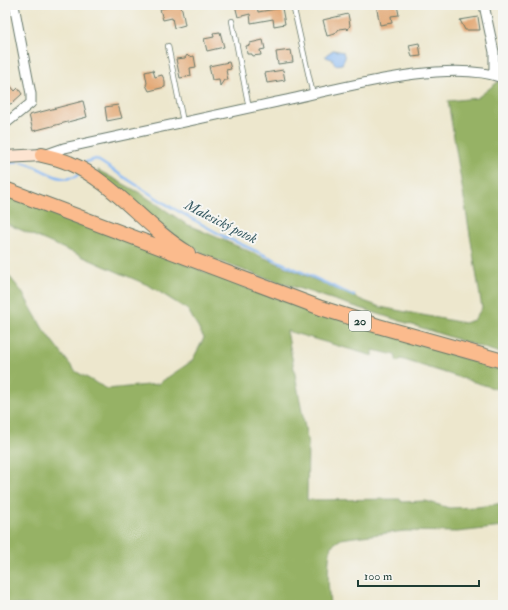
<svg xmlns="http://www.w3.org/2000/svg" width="508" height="610" font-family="'IM FELL Double Pica',serif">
<rect width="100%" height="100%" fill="#f6f6f2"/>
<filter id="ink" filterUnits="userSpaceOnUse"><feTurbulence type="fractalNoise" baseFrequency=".025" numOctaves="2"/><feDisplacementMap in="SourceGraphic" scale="8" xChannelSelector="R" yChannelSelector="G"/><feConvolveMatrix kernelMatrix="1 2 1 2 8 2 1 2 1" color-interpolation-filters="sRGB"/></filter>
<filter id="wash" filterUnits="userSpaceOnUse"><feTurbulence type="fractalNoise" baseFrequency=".012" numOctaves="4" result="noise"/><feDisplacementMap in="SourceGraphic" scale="16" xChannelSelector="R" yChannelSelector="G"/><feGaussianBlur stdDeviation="0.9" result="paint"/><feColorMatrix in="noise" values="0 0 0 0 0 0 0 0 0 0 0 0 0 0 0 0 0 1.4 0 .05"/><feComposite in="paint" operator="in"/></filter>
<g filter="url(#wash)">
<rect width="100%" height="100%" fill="#ede7cd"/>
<!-- forest -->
<path fill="#96b265" stroke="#5a784c" d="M 499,81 L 503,82 L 503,354 L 257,275 L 213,259 L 180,240 L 99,177 L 98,170 L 140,193 L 186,224 L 364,301 L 380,307 L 464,323 L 474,320 L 482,308 L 448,101 L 477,98 Z
M 5,194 L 252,290 L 503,371 L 503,391 L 401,359 L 397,362 L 395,355 L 373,350 L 373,356 L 287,331 L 308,444 L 307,500 L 401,499 L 401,502 L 426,501 L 449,508 L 478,507 L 503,503 L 503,527 L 457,532 L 405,531 L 354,537 L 341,539 L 331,546 C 327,566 328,585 330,605 L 5,605 L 5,271 L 22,292 L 43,329 L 75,371 L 107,389 L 158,384 L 192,361 L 204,338 L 188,310 L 150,286 L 5,223 Z"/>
<!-- water -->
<path fill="#88b9f4" stroke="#547b94" d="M 333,50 L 343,52 L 345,58 L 342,64 L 335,65 L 332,59 L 326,57 L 326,55 Z"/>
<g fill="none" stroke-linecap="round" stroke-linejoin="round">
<!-- stream -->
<path stroke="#88b9f4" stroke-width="2.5" d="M 21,162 C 40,165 60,187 78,175
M 86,162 L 96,159 L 169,206 L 223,236 L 354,296
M 5,164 L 17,162"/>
</g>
<g id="blocks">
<!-- building -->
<path fill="#e3a976" d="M 177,5 L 180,6 L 182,9 L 185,25 L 174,28 L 172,18 L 163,20 L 160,9 Z
M 235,5 L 257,5 L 258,12 L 282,8 L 285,24 L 274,26 L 273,19 L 251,23 L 250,14 L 238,17 Z
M 376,5 L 397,5 L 399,15 L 391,16 L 392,23 L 380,25 Z
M 348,14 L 350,25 L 348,30 L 346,28 L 339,29 L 335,34 L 327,36 L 323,20 Z
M 478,17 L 480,30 L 465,30 L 460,20 Z
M 220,32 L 224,47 L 207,51 L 204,39 L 214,37 L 213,33 Z
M 263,40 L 265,49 L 260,50 L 261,55 L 252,56 L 252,54 L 247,54 L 246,46 L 250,45 L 250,43 Z
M 419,43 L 421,56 L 412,57 L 409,45 Z
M 291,50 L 293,62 L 278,64 L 276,52 Z
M 187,55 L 189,57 L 194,56 L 196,67 L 190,68 L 191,76 L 180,78 L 176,59 L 185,58 Z
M 229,62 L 231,69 L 226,70 L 228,80 L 224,80 L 220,86 L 219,79 L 212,80 L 209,66 Z
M 153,70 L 155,77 L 162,75 L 165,81 L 165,87 L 149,91 L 146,85 L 147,83 L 145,72 Z
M 283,70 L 285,80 L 267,83 L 265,73 Z
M 9,84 L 15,91 L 18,88 L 22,94 L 11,104 L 5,103 L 5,87 Z
M 83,101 L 87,117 L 33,131 L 29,115 Z
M 118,105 L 122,118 L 107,121 L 105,107 Z"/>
</g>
</g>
<g filter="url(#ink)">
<use href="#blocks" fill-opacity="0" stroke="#67786a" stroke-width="1"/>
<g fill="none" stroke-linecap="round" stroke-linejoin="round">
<!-- lane casing -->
<g stroke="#67786a" stroke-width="6">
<path id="lane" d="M 293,5 L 313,95
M 232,21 L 249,108
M 168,46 L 183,122"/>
</g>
<!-- street casing -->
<g stroke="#67786a" stroke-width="11">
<path id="street" d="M 484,5 L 494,52 L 494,75
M 5,124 L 31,103 L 31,94 L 14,5
M 44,155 L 64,148 C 135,133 206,117 277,102 C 336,90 447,57 503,78"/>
</g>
<!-- secondary casing -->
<g stroke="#67786a" stroke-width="14">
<path id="secondary" d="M 5,157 L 42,155"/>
</g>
<!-- primary casing -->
<g stroke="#67786a" stroke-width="16">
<path id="primary" d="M 42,155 C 51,157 60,159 69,163 C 113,181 146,228 188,253
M 5,189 L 321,308 L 378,326 L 503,361"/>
</g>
<!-- lane -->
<use href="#lane" stroke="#fff" stroke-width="4.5"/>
<!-- street -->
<use href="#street" stroke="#fff" stroke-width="9"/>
<!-- secondary -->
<use href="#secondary" stroke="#fde4d1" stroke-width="12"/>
<!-- primary -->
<use href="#primary" stroke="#fbbb8d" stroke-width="14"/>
</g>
</g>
<g text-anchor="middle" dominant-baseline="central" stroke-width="4" stroke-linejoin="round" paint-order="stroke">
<!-- shield labels -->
<rect fill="#f6f6f2" stroke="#60746d" stroke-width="1" x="349" y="311" width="22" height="20" rx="3"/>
<g font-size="12" font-weight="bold" fill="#1f3d34">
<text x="360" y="321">20</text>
</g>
<!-- water labels -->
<g font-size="14" font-style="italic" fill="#395c64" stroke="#f6f6f2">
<text transform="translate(221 222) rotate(27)">Malesický potok</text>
</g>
</g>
<!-- margin -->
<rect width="508" height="610" fill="none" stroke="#f6f6f2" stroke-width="20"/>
<!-- scale -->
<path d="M358 580v6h121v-6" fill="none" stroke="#1f3d34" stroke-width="2"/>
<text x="364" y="580" font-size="12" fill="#1f3d34" stroke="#f6f6f2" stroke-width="3" paint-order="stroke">100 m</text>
</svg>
